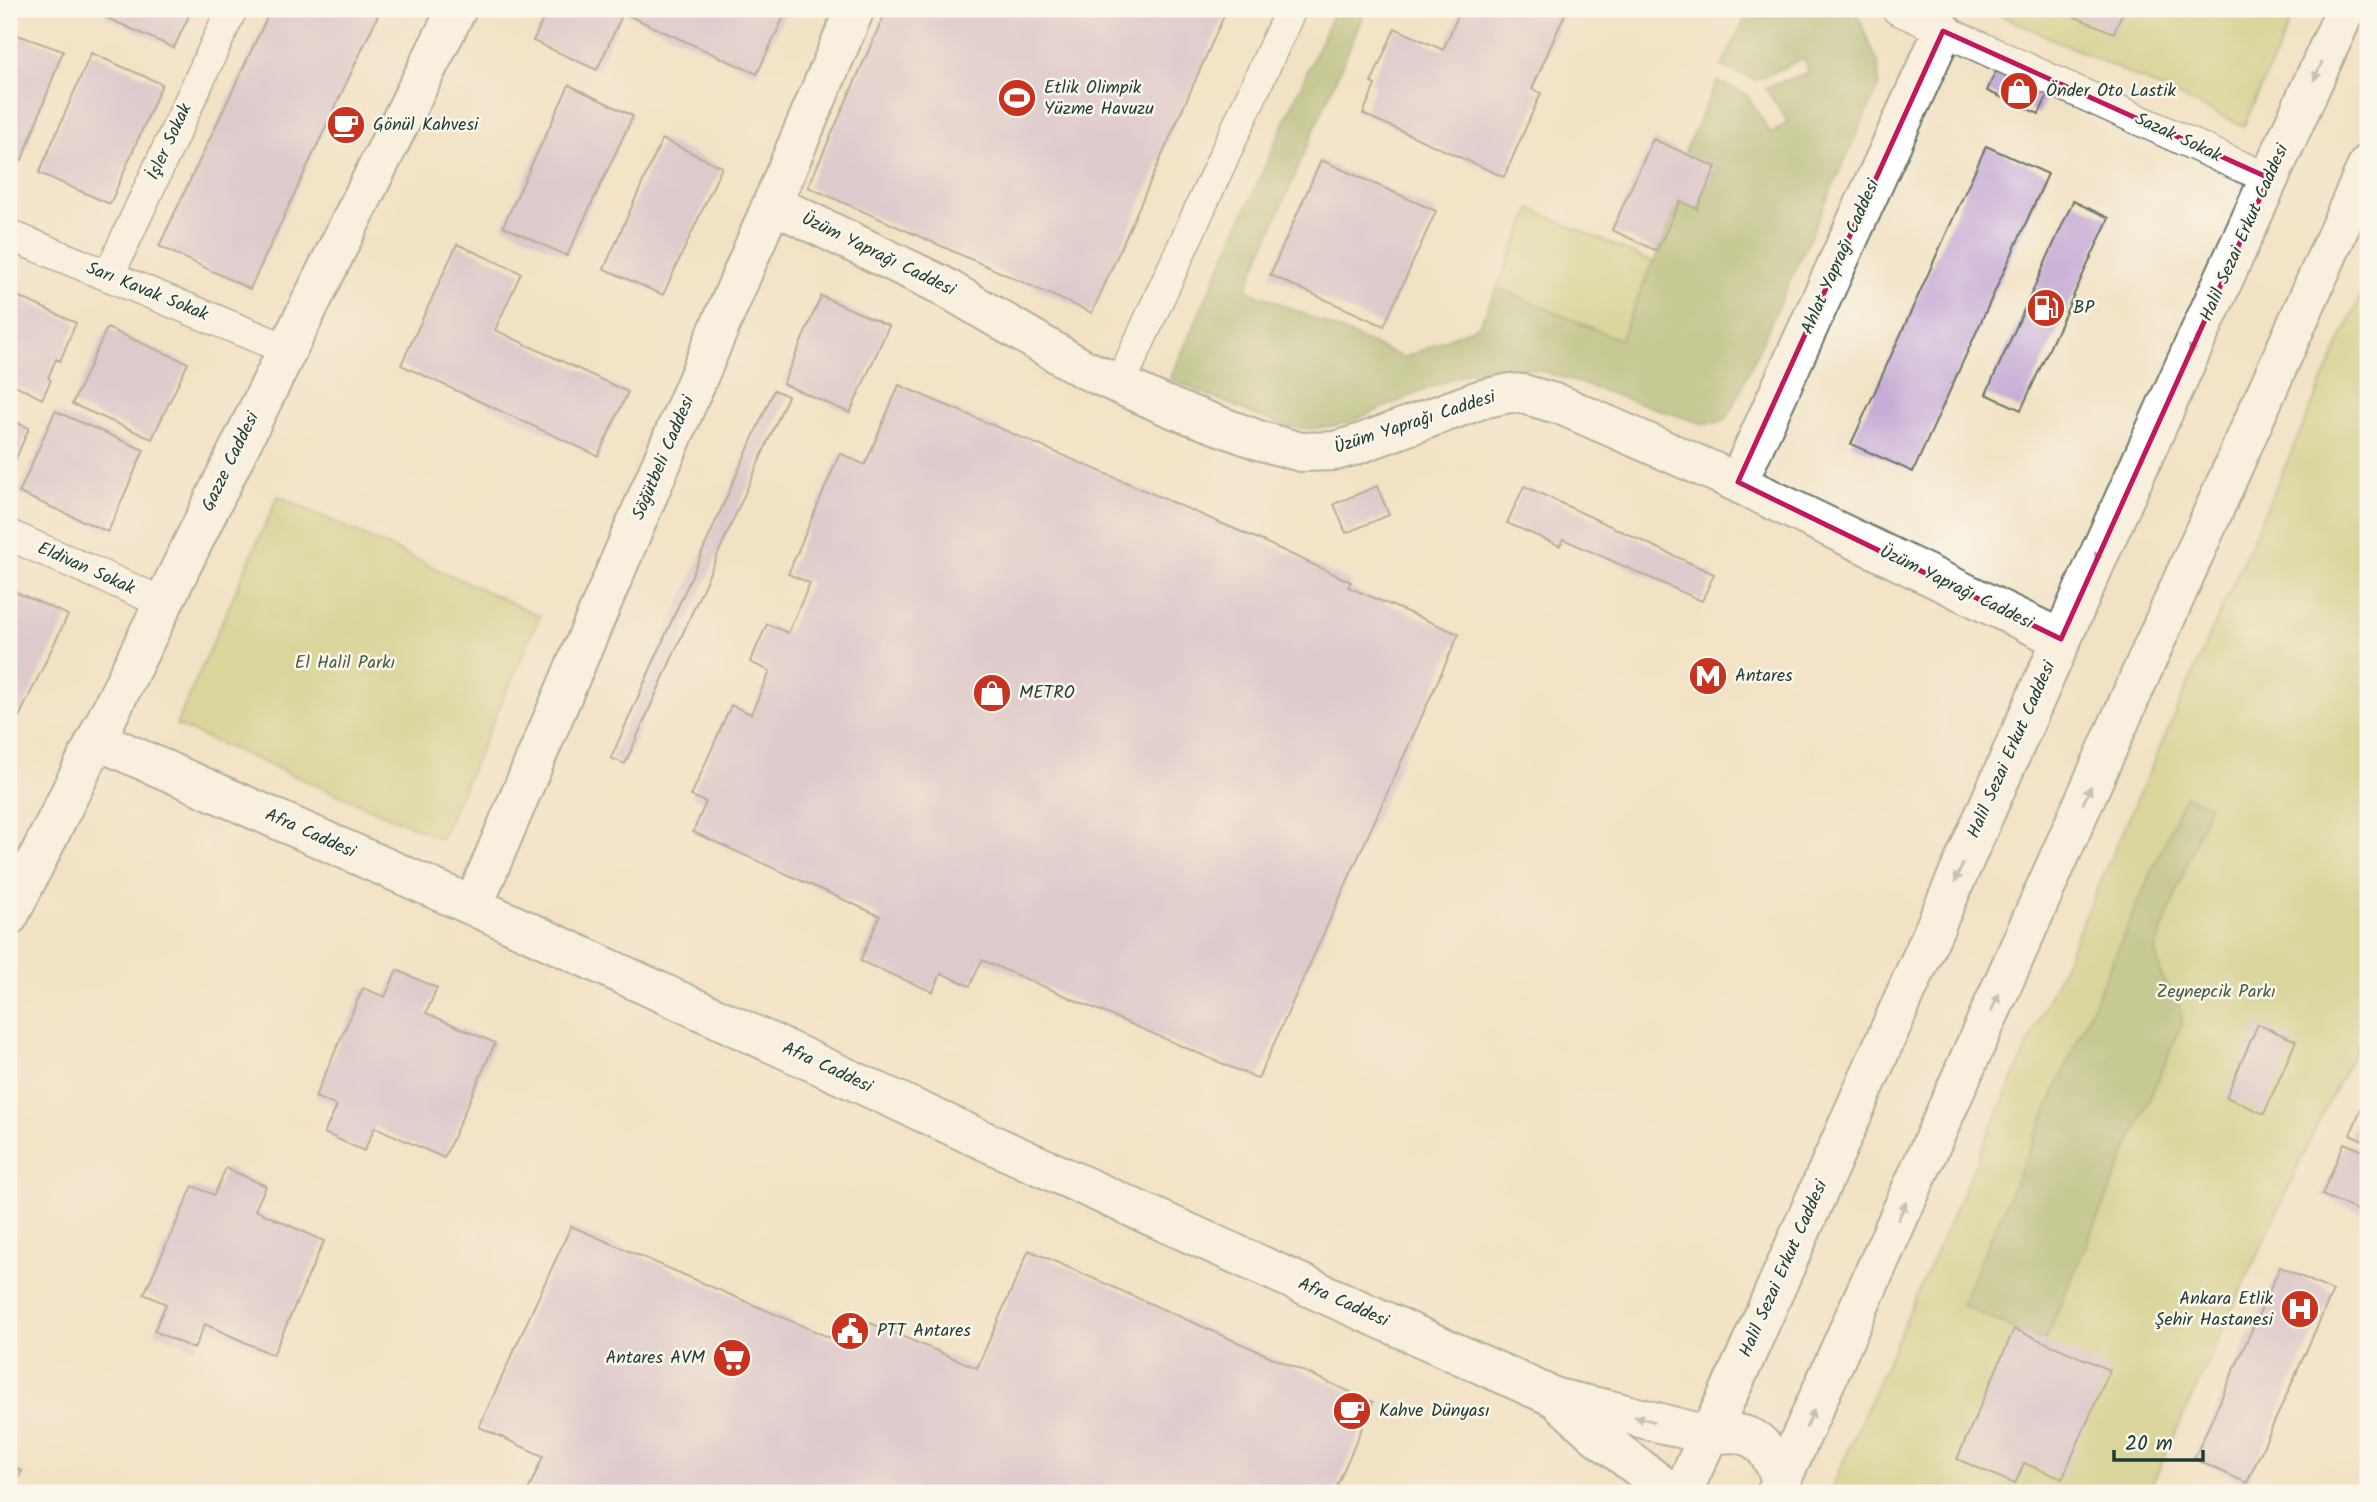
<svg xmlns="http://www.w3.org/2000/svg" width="2377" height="1502" font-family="Kalam,sans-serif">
<rect width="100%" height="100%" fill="#fbf7ec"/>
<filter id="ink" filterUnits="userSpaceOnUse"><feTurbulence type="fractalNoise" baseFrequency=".0143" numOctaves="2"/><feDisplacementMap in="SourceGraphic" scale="14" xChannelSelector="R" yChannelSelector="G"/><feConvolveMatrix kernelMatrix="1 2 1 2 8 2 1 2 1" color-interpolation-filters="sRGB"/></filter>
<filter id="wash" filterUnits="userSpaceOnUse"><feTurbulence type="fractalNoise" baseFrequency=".00686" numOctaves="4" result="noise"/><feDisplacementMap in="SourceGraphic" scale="28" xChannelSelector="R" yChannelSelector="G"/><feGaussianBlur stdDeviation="1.57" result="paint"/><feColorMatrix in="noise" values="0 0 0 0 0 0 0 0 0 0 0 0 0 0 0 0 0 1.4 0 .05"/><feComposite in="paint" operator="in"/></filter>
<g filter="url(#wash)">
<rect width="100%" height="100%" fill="#f2e2c5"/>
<!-- green -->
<path fill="#bac668" stroke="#6c824e" stroke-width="2" d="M 1987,9 L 2296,9 L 2244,126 Z
M 1531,209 L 1653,262 L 1620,340 L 1497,288 Z
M 2368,279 L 2368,1025 L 2317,1125 L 2148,1493 L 1829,1493 Z
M 278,496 L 540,616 L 441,839 L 176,725 Z"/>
<!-- forest -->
<path fill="#93ab5c" stroke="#597448" stroke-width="2" d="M 1335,9 L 1366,9 L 1246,289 L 1404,358 L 1479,325 L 1497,288 L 1620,340 L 1680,201 L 1697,208 L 1716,168 L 1684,153 L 1717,81 L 1747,95 L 1771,134 L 1788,122 L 1765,88 L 1809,72 L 1804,58 L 1757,80 L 1721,67 L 1749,11 L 1743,9 L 1855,9 L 1878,63 L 1879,85 L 1729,415 L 1723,422 L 1703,424 L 1542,371 L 1505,365 L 1470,371 L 1347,423 L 1313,429 L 1291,427 L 1255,415 L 1170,379 Z
M 2185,796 L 2209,805 L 2155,950 L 2162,978 L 2181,1007 L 2182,1024 L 2044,1342 L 1961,1305 Z"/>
<g id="blocks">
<!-- building -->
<path fill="#c6acd6" d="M 108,9 L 192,9 L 174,48 L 105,17 Z
M 271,9 L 381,9 L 250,289 L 159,246 Z
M 548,9 L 784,9 L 787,10 L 757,74 L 623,13 L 597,70 L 533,41 Z
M 887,9 L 1227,9 L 1092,313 L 808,187 Z
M 1461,9 L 1567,9 L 1532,89 L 1541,93 L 1504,177 L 1363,114 L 1375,85 L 1371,83 L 1395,28 L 1443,50 Z
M 2056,9 L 2124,9 L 2114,33 Z
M 9,32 L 63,51 L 22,160 L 17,158 L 12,172 L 9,171 Z
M 91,53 L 162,84 L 110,204 L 39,173 Z
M 1997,68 L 2050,90 L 2039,114 L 1987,91 Z
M 569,85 L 633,116 L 567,256 L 503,226 Z
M 662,139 L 722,167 L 663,295 L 604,269 Z
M 1653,139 L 1716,167 L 1697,209 L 1680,201 L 1657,251 L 1612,230 Z
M 1986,146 L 2048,174 L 1913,472 L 1851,444 Z
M 1321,160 L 1436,211 L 1384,326 L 1270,275 Z
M 2073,201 L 2109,218 L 2021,410 L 1986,394 Z
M 457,244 L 521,273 L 495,330 L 628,392 L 598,456 L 401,365 Z
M 9,292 L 76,323 L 60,361 L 56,359 L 48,378 L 51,380 L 42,399 L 9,382 Z
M 821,296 L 889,326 L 850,413 L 783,384 Z
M 107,328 L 188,363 L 152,439 L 72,404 Z
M 899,385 L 1258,539 L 1351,582 L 1348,587 L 1459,634 L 1258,1079 L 982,960 L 970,986 L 941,973 L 933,992 L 860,961 L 880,916 L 693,832 L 706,802 L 691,796 L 731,705 L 751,714 L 770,671 L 750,662 L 767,624 L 788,633 L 810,583 L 788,574 L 840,453 L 865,465 Z
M 774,390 L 788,396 L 625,764 L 611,758 Z
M 55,411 L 144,450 L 108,532 L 19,493 Z
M 9,419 L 29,428 L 9,474 Z
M 1377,486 L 1389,515 L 1346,533 L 1334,504 Z
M 1524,486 L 1714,574 L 1702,601 L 1563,539 L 1560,546 L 1507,523 Z
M 9,589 L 68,615 L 19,717 L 9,712 Z
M 397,970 L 437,988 L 426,1013 L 495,1043 L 444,1158 L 375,1127 L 364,1151 L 324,1133 L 337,1106 L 315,1097 L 363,988 L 385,997 Z
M 2258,1024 L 2296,1041 L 2264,1114 L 2226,1097 Z
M 2368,1092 L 2368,1143 L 2350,1135 Z
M 2344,1143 L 2368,1153 L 2368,1215 L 2322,1195 Z
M 226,1168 L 266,1186 L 255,1210 L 324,1241 L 273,1355 L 205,1324 L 194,1349 L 154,1331 L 166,1304 L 144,1294 L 193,1186 L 214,1195 Z
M 571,1226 L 835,1340 L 847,1313 L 977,1368 L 1029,1250 L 1373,1402 L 1334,1493 L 527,1493 L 543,1456 L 479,1427 Z
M 2280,1267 L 2333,1291 L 2247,1483 L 2194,1459 Z
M 2014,1329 L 2110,1370 L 2062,1479 L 2024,1463 L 2015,1484 L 1957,1459 Z
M 9,1464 L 22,1471 L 12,1493 L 9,1493 Z"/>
</g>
</g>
<g filter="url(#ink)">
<use href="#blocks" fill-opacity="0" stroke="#697767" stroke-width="2"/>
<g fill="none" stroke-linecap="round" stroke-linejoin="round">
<!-- street casing -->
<g stroke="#697767" stroke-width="33">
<path id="street" d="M 1897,9 L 2240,166 L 2269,178
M 9,235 L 286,349
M 109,275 L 232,9
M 1119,386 L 1291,9
M 9,535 L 164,603"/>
</g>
<!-- secondary casing -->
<g stroke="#697767" stroke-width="42">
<path id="secondary" d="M 773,204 L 941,285 L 1082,368 L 1174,409 L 1261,441 L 1301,452 L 1335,451 L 1356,445 L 1482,399 L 1510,393 L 1523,394 L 1561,405 L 1719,474 L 2061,639
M 1738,482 L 1943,31
M 97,740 L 473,906 L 1011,1153 L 1556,1398 L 1606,1409 L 1710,1436 C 1753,1426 1767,1444 1782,1481
M 473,906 L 855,9
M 9,916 C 160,614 304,310 457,9
M 1558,1400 L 1596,1435 L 1672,1493
M 1682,1493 L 1745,1358 L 2102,548 L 2346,9
M 1776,1493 L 2368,164"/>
</g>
<!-- street -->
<use href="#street" stroke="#fff" stroke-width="30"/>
<!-- secondary -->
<use href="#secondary" stroke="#fff" stroke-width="38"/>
</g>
<!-- one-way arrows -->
<defs><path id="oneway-solid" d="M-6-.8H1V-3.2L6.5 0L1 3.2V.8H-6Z" transform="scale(1.75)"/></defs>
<g fill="#8f9e9a">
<use href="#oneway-solid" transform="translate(2318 71) rotate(114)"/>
<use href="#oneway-solid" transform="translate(2194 345) rotate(114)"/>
<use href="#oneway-solid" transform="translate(2100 552) rotate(114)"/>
<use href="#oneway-solid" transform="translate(2087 795) rotate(-66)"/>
<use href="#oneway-solid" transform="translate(1959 873) rotate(114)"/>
<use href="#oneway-solid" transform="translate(1995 1003) rotate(-66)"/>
<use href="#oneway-solid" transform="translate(1902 1211) rotate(-66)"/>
<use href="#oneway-solid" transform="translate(1644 1419) rotate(-165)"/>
<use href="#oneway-solid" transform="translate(1810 1419) rotate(-66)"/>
</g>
</g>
<!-- marked area -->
<path d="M0 0H2377V1502H0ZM 1943,31 L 2269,178 L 2061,639 L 1738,482 Z" fill="#f2e2c5" fill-opacity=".55" fill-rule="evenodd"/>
<path fill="none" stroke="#c2185b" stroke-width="5" stroke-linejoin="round" d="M 1943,31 L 2269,178 L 2061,639 L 1738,482 Z"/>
<!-- icons -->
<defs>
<g id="shop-disc" transform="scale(2.0125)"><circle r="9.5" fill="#c8321e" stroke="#fbf7ec"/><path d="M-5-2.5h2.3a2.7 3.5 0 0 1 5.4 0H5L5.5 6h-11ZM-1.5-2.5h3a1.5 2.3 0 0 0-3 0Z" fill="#fff"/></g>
<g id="stadium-disc" transform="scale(2.0125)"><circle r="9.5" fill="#c8321e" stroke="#fbf7ec"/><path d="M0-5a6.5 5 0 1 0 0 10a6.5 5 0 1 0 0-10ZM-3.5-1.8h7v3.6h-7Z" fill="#fff"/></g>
<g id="cafe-disc" transform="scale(2.0125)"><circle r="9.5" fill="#c8321e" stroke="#fbf7ec"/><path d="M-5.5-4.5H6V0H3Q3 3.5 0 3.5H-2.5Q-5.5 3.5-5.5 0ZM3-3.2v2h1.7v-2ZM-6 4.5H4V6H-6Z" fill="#fff"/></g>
<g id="fuel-disc" transform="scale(2.0125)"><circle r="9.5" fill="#c8321e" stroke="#fbf7ec"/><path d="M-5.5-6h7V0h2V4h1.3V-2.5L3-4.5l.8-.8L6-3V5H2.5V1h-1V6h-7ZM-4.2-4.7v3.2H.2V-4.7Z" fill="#fff"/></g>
<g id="metro-disc" transform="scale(2.0125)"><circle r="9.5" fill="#c8321e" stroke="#fbf7ec"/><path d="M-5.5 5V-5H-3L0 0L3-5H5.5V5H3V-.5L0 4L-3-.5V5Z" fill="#fff"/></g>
<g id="hospital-disc" transform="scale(2.0125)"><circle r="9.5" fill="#c8321e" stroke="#fbf7ec"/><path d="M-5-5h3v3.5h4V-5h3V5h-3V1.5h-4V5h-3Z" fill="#fff"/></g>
<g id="civic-disc" transform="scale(2.0125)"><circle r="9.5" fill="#c8321e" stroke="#fbf7ec"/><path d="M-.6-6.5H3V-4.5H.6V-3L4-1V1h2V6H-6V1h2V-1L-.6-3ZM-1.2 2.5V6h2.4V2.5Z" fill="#fff"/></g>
<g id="supermarket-disc" transform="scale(2.0125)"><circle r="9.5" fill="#c8321e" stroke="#fbf7ec"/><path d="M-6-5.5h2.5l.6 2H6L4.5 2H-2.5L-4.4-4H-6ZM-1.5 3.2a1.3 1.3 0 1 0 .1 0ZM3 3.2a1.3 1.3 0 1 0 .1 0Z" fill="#fff"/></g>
</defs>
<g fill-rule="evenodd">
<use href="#shop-disc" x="2019" y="91"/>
<use href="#stadium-disc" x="1017" y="98"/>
<use href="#cafe-disc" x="346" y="125"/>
<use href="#fuel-disc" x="2046" y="308"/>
<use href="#metro-disc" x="1708" y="676"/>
<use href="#shop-disc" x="992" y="693"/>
<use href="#hospital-disc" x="2300" y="1309"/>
<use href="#civic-disc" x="850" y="1331"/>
<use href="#supermarket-disc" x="732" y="1358"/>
<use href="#cafe-disc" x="1352" y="1411"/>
</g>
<g text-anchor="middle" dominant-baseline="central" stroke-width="5" stroke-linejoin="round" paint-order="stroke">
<!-- poi labels -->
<g font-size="18" fill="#1f3d34" stroke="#fbf7ec" text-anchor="start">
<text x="1044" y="88">Etlik Olimpik<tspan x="1044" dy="21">Yüzme Havuzu</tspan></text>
<text x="2046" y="91">Önder Oto Lastik</text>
<text x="373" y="125">Gönül Kahvesi</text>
<text x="2073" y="308">BP</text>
<text x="1735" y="676">Antares</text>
<text x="1019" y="693">METRO</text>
<text x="2273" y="1299" text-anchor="end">Ankara Etlik<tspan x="2273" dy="21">Şehir Hastanesi</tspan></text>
<text x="877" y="1331">PTT Antares</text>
<text x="705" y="1358" text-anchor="end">Antares AVM</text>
<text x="1379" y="1411">Kahve Dünyası</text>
</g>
<!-- street labels -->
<g font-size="18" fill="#1f3d34" stroke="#fbf7ec">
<text transform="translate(2178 138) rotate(25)">Sazak Sokak</text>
<text transform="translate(170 142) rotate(-65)">İşler Sokak</text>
<text transform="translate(2245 233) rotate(-66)">Halil Sezai Erkut Caddesi</text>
<text transform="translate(878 255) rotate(26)">Üzüm Yaprağı Caddesi</text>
<text transform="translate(1841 257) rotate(-66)">Ahlat Yaprağı Caddesi</text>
<text transform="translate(147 292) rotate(22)">Sarı Kavak Sokak</text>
<text transform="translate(1415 423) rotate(-18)">Üzüm Yaprağı Caddesi</text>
<text transform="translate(664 458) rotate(-67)">Söğütbeli Caddesi</text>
<text transform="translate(231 462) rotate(-64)">Gazze Caddesi</text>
<text transform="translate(86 569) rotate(24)">Eldivan Sokak</text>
<text transform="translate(1956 588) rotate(26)">Üzüm Yaprağı Caddesi</text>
<text transform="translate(2012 750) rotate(-66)">Halil Sezai Erkut Caddesi</text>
<text transform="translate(310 834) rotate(24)">Afra Caddesi</text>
<text transform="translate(827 1068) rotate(25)">Afra Caddesi</text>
<text transform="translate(1784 1269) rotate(-66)">Halil Sezai Erkut Caddesi</text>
<text transform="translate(1343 1303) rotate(24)">Afra Caddesi</text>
</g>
<!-- park labels -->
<g font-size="18" fill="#465f41" stroke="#fbf7ec">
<text x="345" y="663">El Halil Parkı</text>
<text x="2216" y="992">Zeynepcik Parkı</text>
</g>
</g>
<!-- margin -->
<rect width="2377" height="1502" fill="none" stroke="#fbf7ec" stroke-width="35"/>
<!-- scale -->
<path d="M2114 1450v10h89v-10" fill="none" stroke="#1f3d34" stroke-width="3.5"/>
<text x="2125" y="1450" font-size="21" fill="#1f3d34" stroke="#fbf7ec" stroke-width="5" paint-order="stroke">20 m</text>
</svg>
